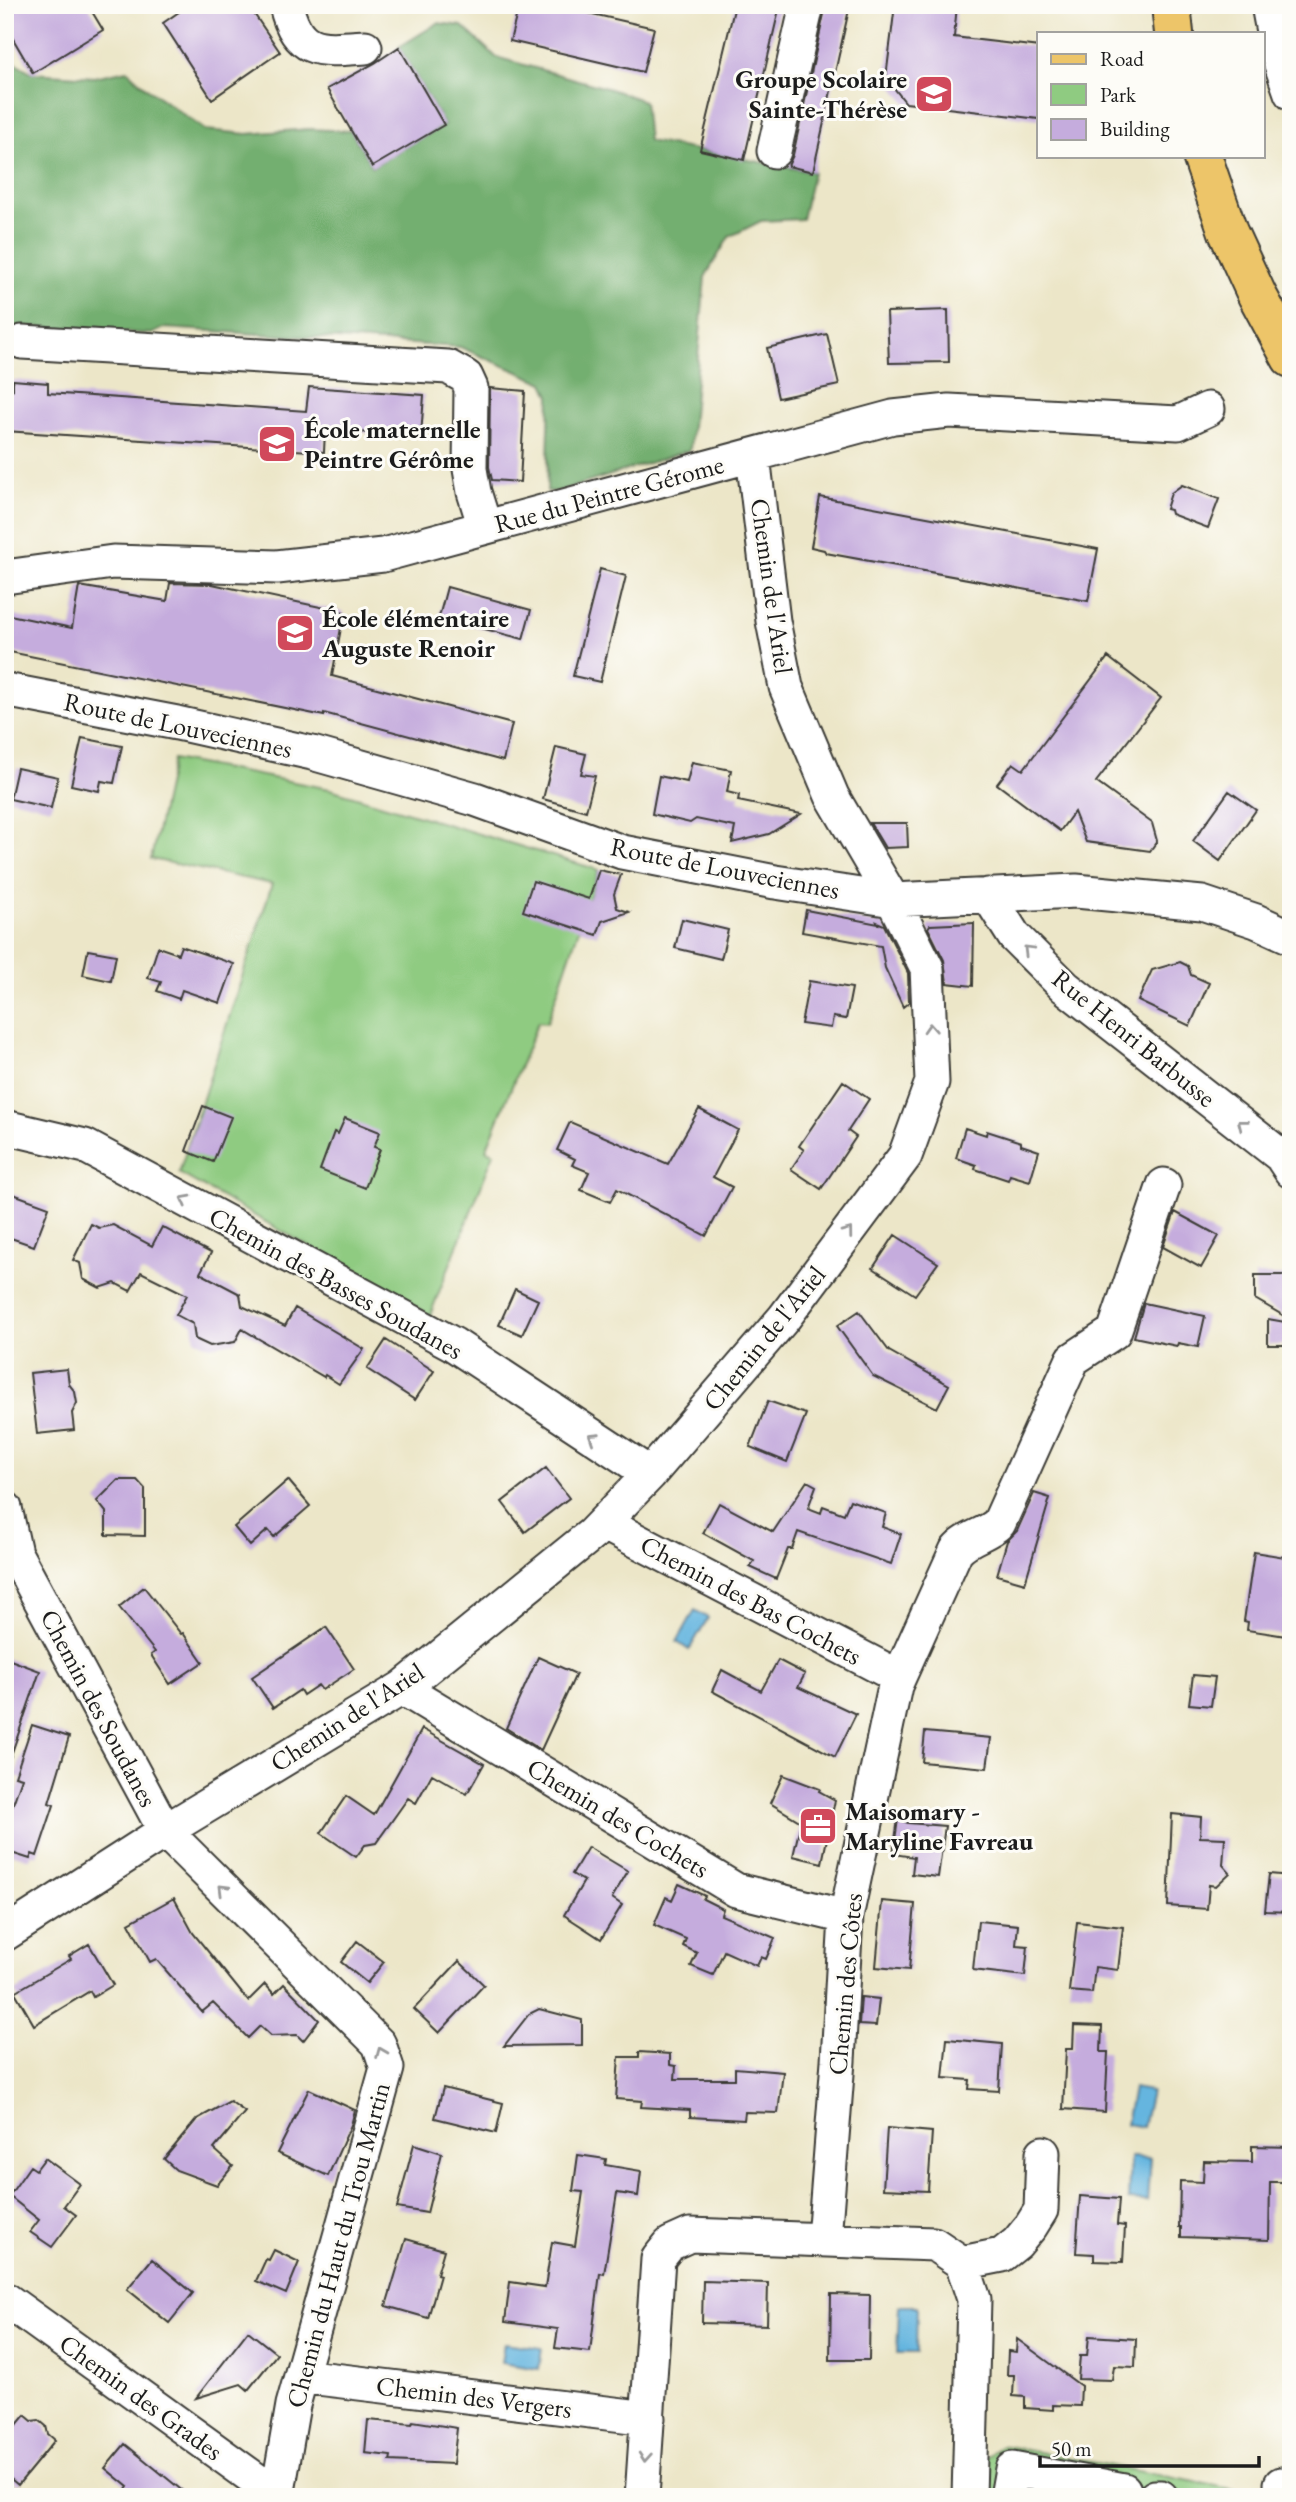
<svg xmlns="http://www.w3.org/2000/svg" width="1296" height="2502" font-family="'EB Garamond',serif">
<rect width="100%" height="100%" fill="#fdfcf7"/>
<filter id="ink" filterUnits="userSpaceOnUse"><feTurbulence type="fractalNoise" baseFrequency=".0143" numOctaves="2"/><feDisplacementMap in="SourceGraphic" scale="14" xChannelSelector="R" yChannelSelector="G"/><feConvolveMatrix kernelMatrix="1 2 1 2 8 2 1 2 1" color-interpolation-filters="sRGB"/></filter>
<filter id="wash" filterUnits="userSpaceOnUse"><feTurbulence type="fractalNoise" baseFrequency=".00686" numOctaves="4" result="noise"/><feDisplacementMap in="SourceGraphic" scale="28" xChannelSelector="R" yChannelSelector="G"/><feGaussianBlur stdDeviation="1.57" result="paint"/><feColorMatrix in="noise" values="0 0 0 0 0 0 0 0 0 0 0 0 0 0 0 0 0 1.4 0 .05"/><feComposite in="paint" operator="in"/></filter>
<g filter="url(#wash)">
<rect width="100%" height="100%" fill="#ece6c8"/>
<!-- green -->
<path fill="#8fcb81" stroke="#56744e" stroke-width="2" d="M 173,759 L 330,789 L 599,870 L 547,1023 L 538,1022 L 486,1150 L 494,1153 L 430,1315 L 179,1173 L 272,884 L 151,859 Z
M 1001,2445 L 1274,2497 L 985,2497 L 985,2458 Z"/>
<!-- forest -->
<path fill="#73af6f" stroke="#486646" stroke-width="2" d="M 438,23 L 462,26 L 496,57 L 610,89 L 644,101 L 648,141 L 813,172 L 802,219 L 761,221 L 729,237 L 705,277 L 690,450 L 557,492 L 547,491 L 550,396 L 544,383 L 460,347 L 164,328 L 152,334 L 5,325 L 5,57 L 33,73 L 94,77 L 127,70 L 148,89 L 205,130 L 247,134 L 309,129 L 351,131 L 372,167 L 444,125 L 399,47 Z"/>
<!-- water -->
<path fill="#65b5df" stroke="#40687e" stroke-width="2" d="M 695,1610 L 708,1618 L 689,1650 L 677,1642 Z
M 1133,2088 L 1151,2091 L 1143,2127 L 1126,2124 Z
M 1130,2157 L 1150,2158 L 1147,2201 L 1128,2200 Z
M 899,2306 L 917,2306 L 916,2353 L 897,2353 Z
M 504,2343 L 542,2348 L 539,2369 L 501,2363 Z"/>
<g id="blocks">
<!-- building -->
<path fill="#c5acdd" d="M 5,5 L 88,5 L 103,30 L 33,73 L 5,25 Z
M 189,5 L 248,5 L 280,52 L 212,99 L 163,23 Z
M 519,5 L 553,5 L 654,28 L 643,72 L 510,41 Z
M 735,5 L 780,5 L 744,160 L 700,150 Z
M 826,5 L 850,5 L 813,172 L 788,166 L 793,155 Z
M 895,5 L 957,5 L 954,37 L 1039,47 L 1039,119 L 906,103 L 886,78 Z
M 399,47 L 444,125 L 372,167 L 327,89 L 375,63 Z
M 948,310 L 949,362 L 889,363 L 887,312 Z
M 827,334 L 839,385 L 778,398 L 767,348 Z
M 13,380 L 48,383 L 48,393 L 306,411 L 309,387 L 424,395 L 421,436 L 325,430 L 324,452 L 5,431 L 5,389 L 13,390 Z
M 490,388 L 525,391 L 520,482 L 492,480 L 489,467 Z
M 1182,485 L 1219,499 L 1208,528 L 1171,514 L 1170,510 L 1166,509 L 1171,493 Z
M 820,497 L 1098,549 L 1088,601 L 826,553 L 824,550 L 811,547 Z
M 600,569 L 626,576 L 600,682 L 573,676 Z
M 170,583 L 212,584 L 344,612 L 332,676 L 512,724 L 503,761 L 324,713 L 324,716 L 5,651 L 5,614 L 72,628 L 79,586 L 167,601 Z
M 447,587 L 531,610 L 523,639 L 439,617 Z
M 1108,657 L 1161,698 L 1096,782 L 1152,823 L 1157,841 L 1150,851 L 1086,842 L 1074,812 L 1060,831 L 997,784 L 1013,763 L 1023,770 Z
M 82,738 L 122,746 L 114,783 L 101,781 L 99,791 L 71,785 Z
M 556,747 L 586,754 L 581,774 L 595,776 L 586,811 L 543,799 Z
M 692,762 L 731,770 L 727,792 L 739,795 L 738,801 L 801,814 L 769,834 L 732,843 L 735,827 L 696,819 L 690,823 L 652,814 L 659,776 L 687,782 Z
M 17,768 L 58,777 L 51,808 L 10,799 Z
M 1229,791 L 1256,810 L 1220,861 L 1193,841 Z
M 870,823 L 907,823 L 908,847 L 885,848 Z
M 599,870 L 621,875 L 614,894 L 617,908 L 629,912 L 602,921 L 597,935 L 523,911 L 533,881 L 589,899 Z
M 806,910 L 878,924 L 877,922 L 884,925 L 908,973 L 909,1002 L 903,1007 L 885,968 L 881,946 L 802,932 Z
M 682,919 L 728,930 L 721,959 L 675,948 Z
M 974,923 L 973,986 L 947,983 L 944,960 L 928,928 L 930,925 Z
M 181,946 L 234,964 L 220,1003 L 182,990 L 179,999 L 157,991 L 161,982 L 148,978 L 158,947 L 178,954 Z
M 88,950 L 116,955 L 111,981 L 83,975 Z
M 1180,962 L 1188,966 L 1191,975 L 1209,983 L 1190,1026 L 1138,1001 L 1152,970 Z
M 809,981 L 852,988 L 846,1019 L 833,1017 L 831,1028 L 801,1024 Z
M 843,1081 L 869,1099 L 848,1131 L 856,1137 L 821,1189 L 791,1169 L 804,1150 L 799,1146 Z
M 203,1106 L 231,1117 L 213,1162 L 186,1151 Z
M 699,1109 L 738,1130 L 713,1177 L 732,1187 L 706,1236 L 617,1189 L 610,1202 L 581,1190 L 589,1172 L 572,1165 L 575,1159 L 557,1150 L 570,1122 L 668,1164 Z
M 345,1118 L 380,1132 L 374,1147 L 380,1149 L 365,1188 L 320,1170 L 334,1132 L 338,1134 Z
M 965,1128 L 986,1135 L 987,1131 L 1021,1142 L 1021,1145 L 1039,1151 L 1030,1181 L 1010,1175 L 1008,1180 L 975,1169 L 976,1165 L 956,1158 Z
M 5,1191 L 49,1207 L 34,1246 L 5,1236 Z
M 1175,1212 L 1219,1236 L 1201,1268 L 1163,1247 Z
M 91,1224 L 99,1228 L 113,1225 L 152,1246 L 162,1227 L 211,1253 L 200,1273 L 240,1294 L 242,1306 L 285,1326 L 295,1308 L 364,1349 L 339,1384 L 325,1375 L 324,1377 L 242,1329 L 235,1342 L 210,1346 L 195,1339 L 193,1324 L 176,1315 L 187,1295 L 141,1272 L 130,1291 L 115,1283 L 100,1288 L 83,1279 L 80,1263 L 73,1260 Z
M 895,1235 L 938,1263 L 915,1295 L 873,1268 Z
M 1255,1275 L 1291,1275 L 1291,1320 L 1255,1299 Z
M 515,1289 L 538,1300 L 522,1335 L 499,1325 Z
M 1144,1303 L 1205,1316 L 1198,1347 L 1178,1343 L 1177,1346 L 1134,1337 Z
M 859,1311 L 889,1351 L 949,1385 L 937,1408 L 873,1376 L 837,1326 Z
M 1268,1319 L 1291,1323 L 1291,1345 L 1268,1345 Z
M 386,1340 L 434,1371 L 415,1400 L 367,1369 Z
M 67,1369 L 69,1384 L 75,1392 L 77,1403 L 72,1413 L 74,1430 L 37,1434 L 30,1373 Z
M 768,1401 L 806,1414 L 787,1462 L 750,1447 Z
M 546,1468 L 569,1498 L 525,1532 L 502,1502 Z
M 118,1480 L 137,1480 L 145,1489 L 145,1536 L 106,1535 L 106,1512 L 97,1501 Z
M 288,1480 L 310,1506 L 274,1537 L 268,1530 L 250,1546 L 234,1527 Z
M 807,1481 L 816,1486 L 808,1508 L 821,1513 L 823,1506 L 844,1514 L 850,1500 L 886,1513 L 882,1527 L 901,1534 L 891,1564 L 798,1532 L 792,1549 L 788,1549 L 776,1579 L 750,1567 L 754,1561 L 703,1533 L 719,1503 L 773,1532 Z
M 1034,1493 L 1050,1498 L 1025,1583 L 997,1575 L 1007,1541 L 1017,1531 Z
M 1254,1552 L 1291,1558 L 1291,1604 L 1286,1636 L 1247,1630 L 1248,1622 L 1244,1621 Z
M 144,1587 L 181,1634 L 183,1633 L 203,1662 L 170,1684 L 151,1655 L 155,1652 L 119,1607 Z
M 326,1627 L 354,1669 L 322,1690 L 318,1685 L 303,1695 L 300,1690 L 273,1708 L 252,1677 Z
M 538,1657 L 576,1674 L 541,1750 L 506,1728 Z
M 5,1658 L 40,1671 L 9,1761 L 5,1760 Z
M 778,1660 L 805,1674 L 798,1687 L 856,1714 L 835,1757 L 712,1691 L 722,1670 L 761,1691 Z
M 1193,1675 L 1215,1677 L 1211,1706 L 1189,1704 Z
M 32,1725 L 69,1737 L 49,1803 L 54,1805 L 37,1856 L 32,1854 L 30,1859 L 5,1851 L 5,1827 L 22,1778 L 15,1776 Z
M 422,1729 L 484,1764 L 467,1794 L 432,1774 L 416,1803 L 408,1798 L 376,1843 L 365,1845 L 356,1857 L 321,1833 L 346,1796 L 374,1815 Z
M 925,1732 L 991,1738 L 987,1768 L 922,1762 Z
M 783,1775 L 820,1789 L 819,1791 L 835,1800 L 822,1863 L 793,1856 L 801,1822 L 770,1803 Z
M 1172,1814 L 1201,1817 L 1200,1837 L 1225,1838 L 1223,1865 L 1230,1873 L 1216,1886 L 1209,1885 L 1207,1909 L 1168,1906 Z
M 898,1819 L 908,1823 L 945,1826 L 938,1877 L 912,1874 L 914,1857 L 893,1854 Z
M 588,1847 L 628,1871 L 612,1898 L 622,1905 L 601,1939 L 564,1915 L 584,1881 L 572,1874 Z
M 1269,1874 L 1291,1876 L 1291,1912 L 1265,1911 Z
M 679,1884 L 705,1896 L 703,1899 L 723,1909 L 721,1915 L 775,1938 L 766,1959 L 761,1957 L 757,1966 L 724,1951 L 713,1975 L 691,1966 L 697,1953 L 683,1946 L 686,1939 L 654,1925 L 666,1897 L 672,1900 Z
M 174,1898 L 193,1933 L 248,2001 L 265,1984 L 274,1994 L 284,1984 L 319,2020 L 303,2041 L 297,2035 L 271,2036 L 260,2026 L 248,2038 L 213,2003 L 202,2012 L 156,1959 L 150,1962 L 129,1923 Z
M 882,1901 L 915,1904 L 909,1970 L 876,1967 Z
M 978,1921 L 1018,1925 L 1016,1945 L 1028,1946 L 1025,1976 L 973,1970 Z
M 1077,1922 L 1123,1927 L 1118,1970 L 1095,1967 L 1092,1993 L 1069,1991 Z
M 357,1941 L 384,1962 L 367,1983 L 341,1962 Z
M 89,1944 L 113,1985 L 93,1997 L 90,1991 L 34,2025 L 15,1992 L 71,1959 L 69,1956 Z
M 459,1961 L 484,1985 L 439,2033 L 414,2009 Z
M 861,1997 L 879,1999 L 876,2026 L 859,2025 Z
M 539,2009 L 582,2020 L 582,2045 L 504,2046 L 529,2014 Z
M 1074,2025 L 1102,2026 L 1101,2052 L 1108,2052 L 1105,2112 L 1063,2109 L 1066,2049 L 1073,2049 Z
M 947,2039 L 1002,2044 L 999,2091 L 969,2089 L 970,2080 L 943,2078 Z
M 639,2052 L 670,2054 L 670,2065 L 676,2066 L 675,2079 L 735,2079 L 735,2068 L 783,2072 L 778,2113 L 745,2112 L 744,2120 L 690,2117 L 690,2110 L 641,2107 L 642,2101 L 616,2099 L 619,2057 L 639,2057 Z
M 443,2088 L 503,2103 L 496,2133 L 435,2118 Z
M 309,2089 L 355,2110 L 351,2125 L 328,2176 L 277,2153 Z
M 230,2101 L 245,2112 L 214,2149 L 233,2166 L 217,2185 L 176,2170 L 164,2159 L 197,2119 Z
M 887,2128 L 932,2132 L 928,2191 L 883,2189 Z
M 414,2144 L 442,2153 L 427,2213 L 397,2208 Z
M 1252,2146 L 1291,2147 L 1291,2182 L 1270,2182 L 1269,2240 L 1181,2237 L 1181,2227 L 1179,2227 L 1180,2181 L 1203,2182 L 1204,2161 L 1252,2162 Z
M 578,2155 L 606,2159 L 605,2165 L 641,2171 L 638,2196 L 617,2193 L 604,2274 L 600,2273 L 590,2352 L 555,2348 L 558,2329 L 505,2322 L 510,2282 L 545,2287 L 552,2242 L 575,2246 L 583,2192 L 573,2191 Z
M 45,2158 L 80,2184 L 64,2206 L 76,2215 L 52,2247 L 30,2232 L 39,2220 L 9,2196 L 30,2166 L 36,2170 Z
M 1080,2196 L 1119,2199 L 1117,2225 L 1125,2226 L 1123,2262 L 1094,2261 L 1094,2254 L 1076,2253 Z
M 406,2239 L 444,2250 L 437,2274 L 440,2275 L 428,2318 L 386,2306 Z
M 274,2250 L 299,2262 L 286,2294 L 256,2281 L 266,2259 L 269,2260 Z
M 152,2259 L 193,2293 L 169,2323 L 127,2289 Z
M 703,2281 L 768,2283 L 767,2325 L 702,2323 Z
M 831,2294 L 870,2295 L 869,2360 L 830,2360 Z
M 248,2331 L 277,2354 L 248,2390 L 241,2384 L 196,2398 Z
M 1089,2336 L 1136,2339 L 1135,2367 L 1114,2366 L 1112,2380 L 1078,2379 L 1080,2356 L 1087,2356 Z
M 1017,2339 L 1081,2386 L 1080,2406 L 1053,2405 L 1053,2410 L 1025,2408 L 1025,2397 L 1013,2396 L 1014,2375 L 1007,2375 L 1008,2351 L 1016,2352 Z
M 25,2415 L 32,2421 L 39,2420 L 46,2426 L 48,2434 L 55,2440 L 18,2485 L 5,2474 L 5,2439 Z
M 368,2420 L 412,2424 L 413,2421 L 457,2428 L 453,2464 L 390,2461 L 391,2456 L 365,2453 Z
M 125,2444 L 190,2497 L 121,2497 L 128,2487 L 105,2468 Z"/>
</g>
</g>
<g filter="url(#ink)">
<use href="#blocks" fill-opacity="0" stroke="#3b3a36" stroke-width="2"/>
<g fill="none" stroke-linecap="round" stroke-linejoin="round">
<!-- minor casing -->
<g stroke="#3b3a36" stroke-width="37">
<path id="minor" d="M 286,5 C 297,55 322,50 365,47
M 1268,5 L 1277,53
M 1291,54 L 1277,53 L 1291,93
M 774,151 L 807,5
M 22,342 L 448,367 L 466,377 L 471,388 L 470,469 L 474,492 L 485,527
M 5,577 L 113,562 L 277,567 L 383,555 L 893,417 L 949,411 L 1178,423 L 1208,409
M 5,690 L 177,723 L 312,753 L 475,799 L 622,852 L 775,882 L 893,900 L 1076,891 L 1202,903 L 1256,921 L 1291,937
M 988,895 L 1014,936 L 1065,987 L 1281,1156 L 1291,1171
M 5,1127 L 85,1146 L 453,1344 L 650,1474
M 5,1508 L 15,1553 L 165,1831 L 379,2044 L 387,2068 L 293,2405 L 277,2497
M 603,1523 L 899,1677
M 402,1688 L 736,1890 L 846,1917
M 5,1934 L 165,1831 L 402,1688 L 592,1534 L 650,1474 L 784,1318 L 905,1156 L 932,1082 L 927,968 L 893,900 L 832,796 L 786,687 L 773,621 L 753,456
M 824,2239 L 838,2061 L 846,1917 L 895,1686 L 956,1551 C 967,1537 986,1535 999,1523 L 1073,1359 L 1114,1332 L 1164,1185
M 962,2263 L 1002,2255 L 1017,2243 L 1031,2226 L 1041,2210 L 1043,2153
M 5,2299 L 277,2495
M 301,2376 L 648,2418
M 1281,2484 L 1291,2486
M 642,2497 L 658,2259 L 670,2244 L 690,2235 L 934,2244 L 962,2263 L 974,2299 L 969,2497
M 1007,2497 L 1012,2469 L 1124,2490 L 1123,2497
M 1155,2497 L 1161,2497"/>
</g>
<!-- major casing -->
<g stroke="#3b3a36" stroke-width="42">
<path id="major" d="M 1171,5 L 1174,33
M 1202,156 L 1228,232 L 1257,295 L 1291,358"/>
</g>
<!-- minor -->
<use href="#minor" stroke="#fff" stroke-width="33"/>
<!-- major -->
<use href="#major" stroke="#edc569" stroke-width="38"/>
</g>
<!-- one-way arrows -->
<defs><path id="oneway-chevron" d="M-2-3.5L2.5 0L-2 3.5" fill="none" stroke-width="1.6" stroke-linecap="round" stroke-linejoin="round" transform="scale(1.75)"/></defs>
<g stroke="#999">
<use href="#oneway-chevron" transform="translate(1028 950) rotate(-135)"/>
<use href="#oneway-chevron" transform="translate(930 1028) rotate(-93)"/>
<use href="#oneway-chevron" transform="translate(1242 1124) rotate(-142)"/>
<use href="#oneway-chevron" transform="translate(185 1200) rotate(-152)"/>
<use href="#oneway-chevron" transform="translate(848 1232) rotate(-53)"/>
<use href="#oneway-chevron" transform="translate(593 1437) rotate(-147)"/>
<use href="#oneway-chevron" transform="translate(223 1889) rotate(-135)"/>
<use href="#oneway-chevron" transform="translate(381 2052) rotate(-112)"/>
<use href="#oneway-chevron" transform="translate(645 2457) rotate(94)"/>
</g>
</g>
<!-- icons -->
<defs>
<g id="school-square" transform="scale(2.0125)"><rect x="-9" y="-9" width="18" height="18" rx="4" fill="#d1495b" stroke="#fdfcf7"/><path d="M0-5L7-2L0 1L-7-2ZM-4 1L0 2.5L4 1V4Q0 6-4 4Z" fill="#fff"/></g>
<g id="office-square" transform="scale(2.0125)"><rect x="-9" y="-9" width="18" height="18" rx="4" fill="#d1495b" stroke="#fdfcf7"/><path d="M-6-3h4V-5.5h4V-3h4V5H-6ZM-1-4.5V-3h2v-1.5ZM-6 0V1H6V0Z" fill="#fff"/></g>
</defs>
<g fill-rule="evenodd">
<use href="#school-square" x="934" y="94"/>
<use href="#school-square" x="277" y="444"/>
<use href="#school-square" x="295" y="633"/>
<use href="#office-square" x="818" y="1826"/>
</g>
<g text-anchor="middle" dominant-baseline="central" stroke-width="6" stroke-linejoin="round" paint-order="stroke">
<!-- poi labels -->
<g font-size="26" font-weight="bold" fill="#1c1c1c" stroke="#fdfcf7" text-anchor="start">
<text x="907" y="79" text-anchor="end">Groupe Scolaire<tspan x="907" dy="30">Sainte-Thérèse</tspan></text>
<text x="304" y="429">École maternelle<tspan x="304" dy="30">Peintre Gérôme</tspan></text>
<text x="322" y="618">École élémentaire<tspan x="322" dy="30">Auguste Renoir</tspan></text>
<text x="845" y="1811">Maisomary -<tspan x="845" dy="30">Maryline Favreau</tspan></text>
</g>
<!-- street labels -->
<g font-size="26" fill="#1c1c1c" stroke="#fdfcf7">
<text transform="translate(609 494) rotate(-15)">Rue du Peintre Gérome</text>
<text transform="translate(772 586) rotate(82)">Chemin de l'Ariel</text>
<text transform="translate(178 725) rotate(12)">Route de Louveciennes</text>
<text transform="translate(725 868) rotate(11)">Route de Louveciennes</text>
<text transform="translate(1134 1038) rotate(39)">Rue Henri Barbusse</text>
<text transform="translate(336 1283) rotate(29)">Chemin des Basses Soudanes</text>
<text transform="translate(764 1338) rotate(-51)">Chemin de l'Ariel</text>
<text transform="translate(751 1600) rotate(28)">Chemin des Bas Cochets</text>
<text transform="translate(99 1708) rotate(62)">Chemin des Soudanes</text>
<text transform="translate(347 1717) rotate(-33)">Chemin de l'Ariel</text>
<text transform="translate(618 1818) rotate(31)">Chemin des Cochets</text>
<text transform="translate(845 1984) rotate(-85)">Chemin des Côtes</text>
<text transform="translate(338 2245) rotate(-75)">Chemin du Haut du Trou Martin</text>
<text transform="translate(141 2397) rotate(36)">Chemin des Grades</text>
<text transform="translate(474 2397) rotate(7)">Chemin des Vergers</text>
</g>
</g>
<!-- margin -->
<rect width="1296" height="2502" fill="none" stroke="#fdfcf7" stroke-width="28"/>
<!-- legend -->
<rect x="1037" y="32" width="228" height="126" fill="#fdfcf7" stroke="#a3a29f" stroke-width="2"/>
<rect x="1051" y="54" width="35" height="10" fill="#edc569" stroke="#a3a29f" stroke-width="2"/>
<text x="1100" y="66" font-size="21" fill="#1c1c1c">Road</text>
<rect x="1051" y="84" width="35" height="21" fill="#8fcb81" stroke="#a3a29f" stroke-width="2"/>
<text x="1100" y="102" font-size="21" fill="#1c1c1c">Park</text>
<rect x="1051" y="119" width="35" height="21" fill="#c5acdd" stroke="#a3a29f" stroke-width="2"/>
<text x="1100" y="136" font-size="21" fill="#1c1c1c">Building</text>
<!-- scale -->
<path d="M1040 2456v10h219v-10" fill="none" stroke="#1c1c1c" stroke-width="3.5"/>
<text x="1051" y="2456" font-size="21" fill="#1c1c1c" stroke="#fdfcf7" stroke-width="5" paint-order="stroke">50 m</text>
</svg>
